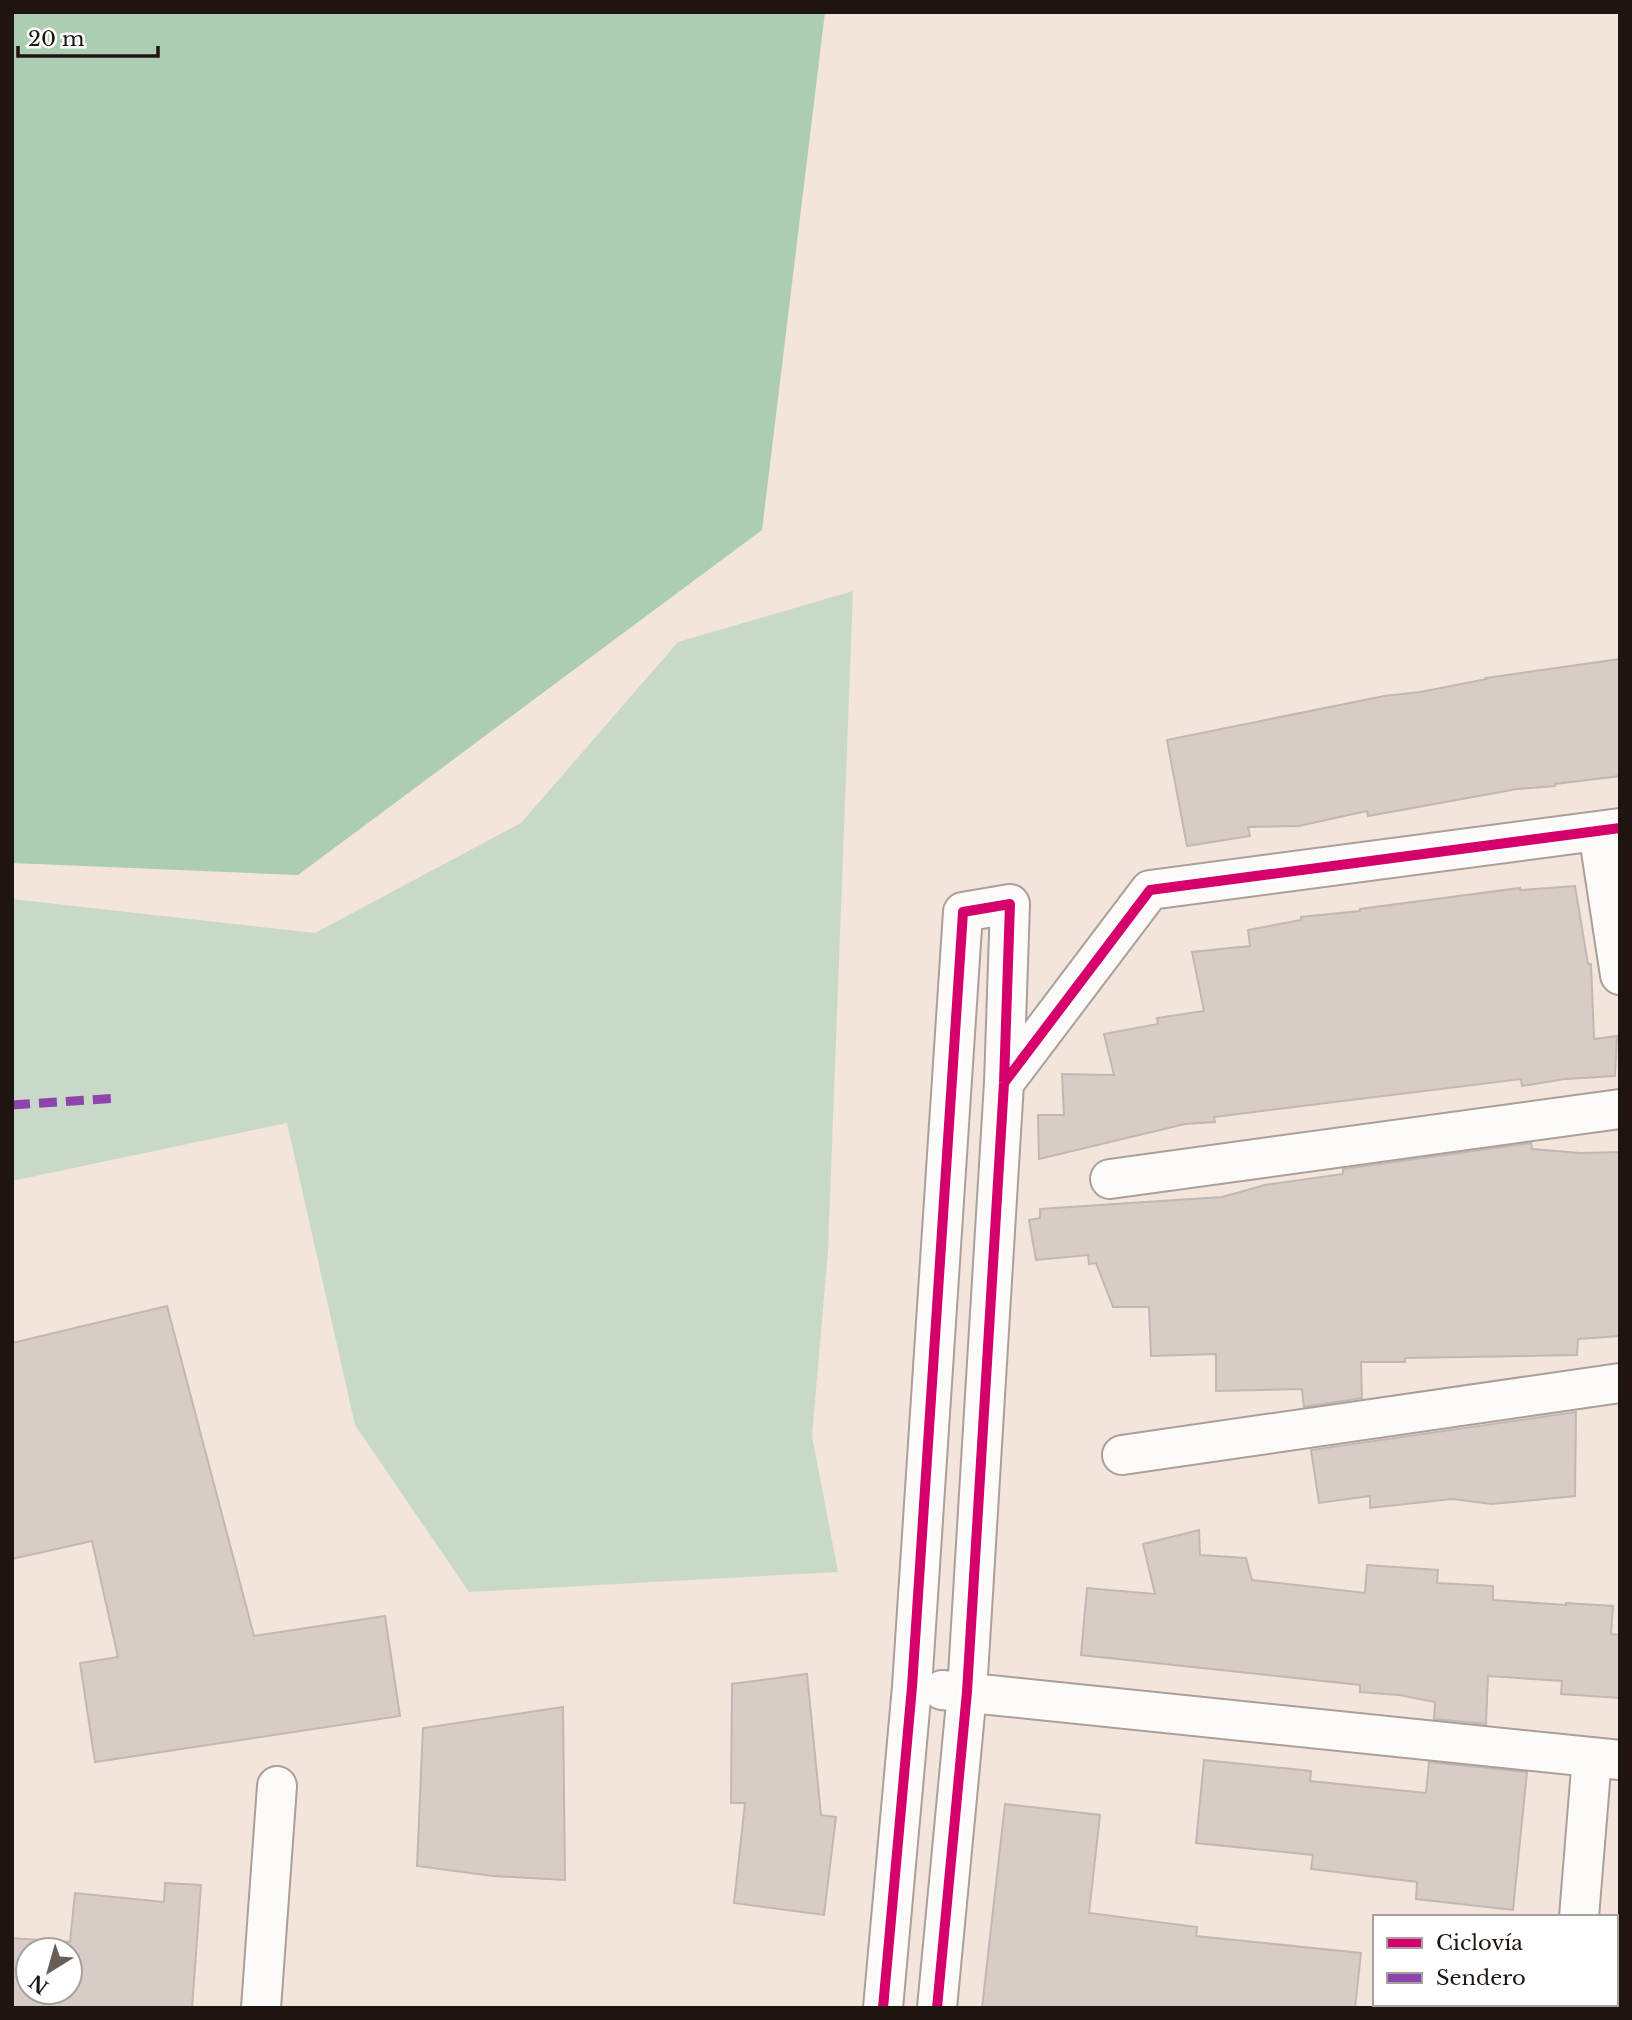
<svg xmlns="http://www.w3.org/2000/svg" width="1632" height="2020" font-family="'Libre Baskerville',serif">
<rect width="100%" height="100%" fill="#f3e4dc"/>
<!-- green -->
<path fill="#c8dac7" d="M 853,591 L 828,1251 L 812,1436 L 838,1572 L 469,1592 L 355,1425 L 287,1123 L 12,1181 L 12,899 L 315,933 L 521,823 L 678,642 Z"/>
<!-- forest -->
<path fill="#accdb2" d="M 12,12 L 825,12 L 762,530 L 298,875 L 12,863 Z"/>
<!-- building -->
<path fill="#d7ccc6" stroke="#c3b7b2" stroke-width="2" fill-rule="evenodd" d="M 1620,659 L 1620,776 L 1555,784 L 1555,786 L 1517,789 L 1368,816 L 1367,811 L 1299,826 L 1248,827 L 1250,836 L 1187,846 L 1167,740 L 1384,696 L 1420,692 L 1487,679 L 1486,678 Z
M 1575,886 L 1588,964 L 1591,964 L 1594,1039 L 1617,1036 L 1615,1076 L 1565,1079 L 1522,1086 L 1521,1079 L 1214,1117 L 1215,1122 L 1185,1124 L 1039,1159 L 1038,1115 L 1064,1115 L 1062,1074 L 1114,1075 L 1104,1034 L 1158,1024 L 1157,1018 L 1204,1011 L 1192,952 L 1250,946 L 1248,930 L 1301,920 L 1301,917 L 1360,911 L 1360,909 L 1520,888 L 1520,890 Z
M 1531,1143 L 1532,1149 L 1580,1153 L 1620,1152 L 1620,1336 L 1578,1339 L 1577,1355 L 1405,1358 L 1405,1362 L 1361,1362 L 1362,1398 L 1304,1407 L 1302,1389 L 1216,1391 L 1216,1354 L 1151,1356 L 1149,1307 L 1113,1307 L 1096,1263 L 1089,1264 L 1088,1255 L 1036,1260 L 1029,1220 L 1040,1218 L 1040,1209 L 1222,1197 L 1265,1185 L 1343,1174 L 1343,1169 Z
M 167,1306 L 254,1636 L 385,1616 L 400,1716 L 95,1762 L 80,1663 L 118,1657 L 92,1541 L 12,1559 L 12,1343 Z
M 1576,1412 L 1575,1496 L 1492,1504 L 1452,1499 L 1370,1508 L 1370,1496 L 1319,1503 L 1311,1450 Z
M 1199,1530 L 1200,1555 L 1246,1558 L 1252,1580 L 1365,1593 L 1367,1565 L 1438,1570 L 1437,1583 L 1493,1586 L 1493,1600 L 1566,1605 L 1566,1603 L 1613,1606 L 1611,1634 L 1620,1635 L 1620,1698 L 1561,1694 L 1562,1681 L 1488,1676 L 1486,1724 L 1434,1719 L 1435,1702 L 1399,1695 L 1360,1692 L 1360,1685 L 1081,1655 L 1087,1588 L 1155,1594 L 1143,1544 Z
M 807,1674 L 821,1815 L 836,1817 L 824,1915 L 734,1903 L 745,1803 L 731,1803 L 732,1684 Z
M 563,1707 L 565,1880 L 493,1876 L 417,1866 L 423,1728 Z
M 1204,1760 L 1311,1771 L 1310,1781 L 1426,1793 L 1429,1762 L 1527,1772 L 1513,1910 L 1416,1899 L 1417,1882 L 1311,1869 L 1313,1855 L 1196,1843 Z
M 1005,1804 L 1100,1815 L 1089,1913 L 1197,1927 L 1196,1936 L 1361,1953 L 1355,2008 L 982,2008 Z
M 165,1883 L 201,1885 L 192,2008 L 12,2008 L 12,1938 L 70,1942 L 75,1893 L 164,1902 ZM 28,1950 L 70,1950 L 70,1992 L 28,1992 Z"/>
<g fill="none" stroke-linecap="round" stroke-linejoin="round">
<!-- street casing -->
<g stroke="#aa9f99" stroke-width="42">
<path id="street" d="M 1598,831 L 1620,975
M 1004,1083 L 1150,890 L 1620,828
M 1110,1179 L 1620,1109
M 1122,1455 L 1620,1383
M 942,1690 L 1620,1760
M 1579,1917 L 1592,1757
M 261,2008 L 277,1786
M 883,2008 L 912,1687 L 963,912 L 1010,904 L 1004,1083 L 967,1692 L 937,2008
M 1571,2008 L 1572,2004"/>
</g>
<!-- street -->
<use href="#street" stroke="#fdfbfa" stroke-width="38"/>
<!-- quiet -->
<path stroke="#8e44ad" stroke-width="9" stroke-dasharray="18 9" stroke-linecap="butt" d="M 12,1105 L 118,1098"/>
<!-- cycleway casing -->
<g stroke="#fff" stroke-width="15">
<path id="cycleway" d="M 1004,1083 L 1150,890 L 1620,828
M 883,2008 L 912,1687 L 963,912 L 1010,904 L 1004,1083 L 967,1692 L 937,2008"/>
</g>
<!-- cycleway -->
<use href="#cycleway" stroke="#d6006c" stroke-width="10"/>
</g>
<!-- border -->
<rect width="1632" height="2020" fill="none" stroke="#1e1510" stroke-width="28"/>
<!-- legend -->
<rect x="1373" y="1915" width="245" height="91" fill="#ffffff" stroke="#a5a19f" stroke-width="2"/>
<rect x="1387" y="1938" width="35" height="10" fill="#d6006c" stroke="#a5a19f" stroke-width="2"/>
<text x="1436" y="1950" font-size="21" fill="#1e1510">Ciclovía</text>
<rect x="1387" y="1973" width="35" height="10" fill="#8e44ad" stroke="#a5a19f" stroke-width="2"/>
<text x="1436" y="1985" font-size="21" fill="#1e1510">Sendero</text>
<!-- north arrow -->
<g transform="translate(49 1971) rotate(217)"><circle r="33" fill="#ffffff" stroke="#a5a19f" stroke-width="2"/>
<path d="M0-5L12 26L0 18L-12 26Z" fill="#695d57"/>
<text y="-10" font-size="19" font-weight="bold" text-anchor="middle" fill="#1e1510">N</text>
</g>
<!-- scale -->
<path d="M18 46v10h140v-10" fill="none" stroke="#1e1510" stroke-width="3.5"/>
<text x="28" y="46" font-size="21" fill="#1e1510" stroke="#ffffff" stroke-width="5" paint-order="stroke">20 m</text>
</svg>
